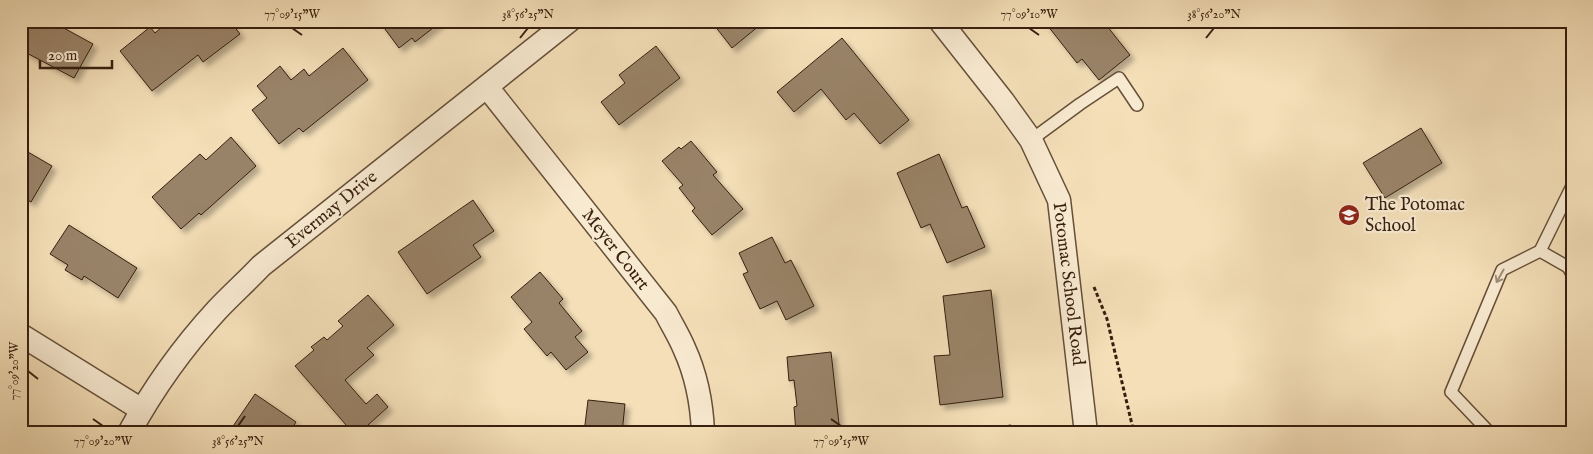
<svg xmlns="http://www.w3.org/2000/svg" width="1593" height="454" font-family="'IM FELL English',serif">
<defs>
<filter id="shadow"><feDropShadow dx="4.5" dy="4.5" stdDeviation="2.5" flood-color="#0004"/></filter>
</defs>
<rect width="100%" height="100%" fill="#f4dfb8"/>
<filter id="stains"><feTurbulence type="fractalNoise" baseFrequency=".004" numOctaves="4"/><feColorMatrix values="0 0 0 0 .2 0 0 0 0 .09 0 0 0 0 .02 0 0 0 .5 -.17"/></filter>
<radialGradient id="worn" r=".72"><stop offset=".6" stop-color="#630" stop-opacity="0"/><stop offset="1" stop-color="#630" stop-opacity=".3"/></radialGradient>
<!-- building -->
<path fill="#998367" stroke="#371f0f" filter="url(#shadow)" d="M 21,21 L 51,21 L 93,44 L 74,78 L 21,50 Z
M 169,21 L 230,21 L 240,34 L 203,62 L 198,55 L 152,91 L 120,51 L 150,27 L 155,33 Z
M 379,21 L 442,21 L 415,42 L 412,38 L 399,48 Z
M 711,21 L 765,21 L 732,48 Z
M 1044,21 L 1103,21 L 1130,55 L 1099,80 L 1082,59 L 1077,63 Z
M 842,38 L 909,120 L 880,144 L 854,113 L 846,120 L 821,89 L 794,112 L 777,92 Z
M 656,46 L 680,78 L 619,125 L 601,102 L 625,83 L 619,75 Z
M 343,48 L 368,80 L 303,132 L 299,128 L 279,144 L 252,110 L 267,98 L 257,86 L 280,66 L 291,80 L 304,69 L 309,76 Z
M 1421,128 L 1442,163 L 1385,198 L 1363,163 Z
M 231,137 L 256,166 L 201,215 L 199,213 L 181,229 L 152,197 L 200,154 L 206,160 Z
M 691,141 L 717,172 L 713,175 L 743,209 L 712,235 L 692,211 L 695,208 L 679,188 L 683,185 L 662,161 L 679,147 L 681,149 Z
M 21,148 L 52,166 L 31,202 L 21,196 Z
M 939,154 L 962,208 L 967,206 L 985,247 L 947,263 L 930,224 L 921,228 L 897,173 Z
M 473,200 L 494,231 L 473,245 L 481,257 L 427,294 L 398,252 Z
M 69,225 L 137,268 L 118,298 L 84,276 L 82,280 L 65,270 L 68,265 L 50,254 Z
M 772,237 L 785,263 L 791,260 L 814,306 L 786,320 L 777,301 L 760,309 L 743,274 L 748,272 L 739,253 Z
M 540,272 L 563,299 L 559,303 L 582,331 L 575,337 L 588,352 L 566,370 L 551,352 L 547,356 L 524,329 L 532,322 L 511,297 Z
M 991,290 L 1003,397 L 940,405 L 934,356 L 950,355 L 943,296 Z
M 368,295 L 394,325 L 367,348 L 374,355 L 345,380 L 366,404 L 377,394 L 388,407 L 359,433 L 353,433 L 295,366 L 314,350 L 311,347 L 324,337 L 327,340 L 343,326 L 338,321 Z
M 831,352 L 840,433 L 796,433 L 794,407 L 797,406 L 794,380 L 789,381 L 787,357 Z
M 255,394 L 296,422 L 289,433 L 229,432 Z
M 588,400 L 625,404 L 622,433 L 584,433 Z
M 21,423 L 37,433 L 21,433 Z
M 1011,425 L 1011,433 L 967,433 L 967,431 Z"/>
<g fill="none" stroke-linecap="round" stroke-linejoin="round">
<!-- lane casing -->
<g stroke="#664f39" stroke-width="14">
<path id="lane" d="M 1031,140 L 1080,104 L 1119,78 L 1137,105
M 1540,251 L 1568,267 L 1572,274
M 1490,433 L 1451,392 L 1502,270 L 1540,251 L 1572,186"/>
</g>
<!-- street casing -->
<g stroke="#664f39" stroke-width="25">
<path id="street" d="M 940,21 L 1003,101 L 1031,140 L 1059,200 L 1086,433
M 487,87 L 666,313 C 672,325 679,336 684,348 C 696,374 702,405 703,433
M 21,335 L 142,410
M 129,433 C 153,389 183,347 217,310 C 231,295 247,281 261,266 L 569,21"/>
</g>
<!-- path -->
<path stroke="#371f0f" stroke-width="3" stroke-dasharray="4 2.5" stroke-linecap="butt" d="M 1094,287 L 1107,319 L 1134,433
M 1566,433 L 1572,422"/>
<!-- lane -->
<use href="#lane" stroke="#f8ead1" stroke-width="11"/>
<!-- street -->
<use href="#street" stroke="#f8ead1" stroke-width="22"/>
</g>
<!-- one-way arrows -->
<defs><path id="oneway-shaft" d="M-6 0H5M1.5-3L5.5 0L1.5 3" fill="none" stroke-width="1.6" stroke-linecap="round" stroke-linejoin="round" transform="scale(1.25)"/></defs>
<use stroke="#a18f7a" href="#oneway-shaft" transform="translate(1500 276) rotate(119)"/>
<!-- ticks -->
<path fill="none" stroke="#371f0f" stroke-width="2" d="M 292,28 L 302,35M 1029,28 L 1039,35M 520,38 L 528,28M 1206,38 L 1214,28M 28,371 L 38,379M 93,419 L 103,426M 831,419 L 841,426M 238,426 L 245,416"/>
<!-- icons -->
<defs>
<g id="school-disc" transform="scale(1.125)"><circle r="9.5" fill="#8f2418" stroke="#f8ead1"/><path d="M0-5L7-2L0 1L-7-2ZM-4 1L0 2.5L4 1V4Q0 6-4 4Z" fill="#fff"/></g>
</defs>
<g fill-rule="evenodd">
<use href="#school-disc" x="1349" y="215"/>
</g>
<g text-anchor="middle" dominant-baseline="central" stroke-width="4.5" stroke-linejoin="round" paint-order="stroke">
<!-- poi labels -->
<g font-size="18" fill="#371f0f" stroke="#f8ead1" text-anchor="start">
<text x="1365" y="205">The Potomac<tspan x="1365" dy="21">School</tspan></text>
</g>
<!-- street labels -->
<g font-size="18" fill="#371f0f" stroke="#f8ead1">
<text transform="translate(332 210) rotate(-39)">Evermay Drive</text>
<text transform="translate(615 250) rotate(52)">Meyer Court</text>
<text transform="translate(1068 284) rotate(83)">Potomac School Road</text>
</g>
</g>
<!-- margin -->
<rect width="1593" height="454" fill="none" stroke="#f4dfb8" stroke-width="55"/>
<!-- scale -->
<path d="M40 60v8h72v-8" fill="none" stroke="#371f0f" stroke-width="2.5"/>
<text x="48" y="60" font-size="15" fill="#371f0f" stroke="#f8ead1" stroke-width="4" paint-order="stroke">20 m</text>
<rect x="28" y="28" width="1538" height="398" fill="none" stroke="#371f0f" stroke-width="2"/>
<g font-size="12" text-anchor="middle" fill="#371f0f">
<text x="292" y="18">77°09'15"W</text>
<text x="528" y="18">38°56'25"N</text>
<text x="1029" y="18">77°09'10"W</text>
<text x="1214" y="18">38°56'20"N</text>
<text transform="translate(14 371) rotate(-90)" y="4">77°09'20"W</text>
<text x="103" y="445">77°09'20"W</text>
<text x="238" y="445">38°56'25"N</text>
<text x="841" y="445">77°09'15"W</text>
</g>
<rect width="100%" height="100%" filter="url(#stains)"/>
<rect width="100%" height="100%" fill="url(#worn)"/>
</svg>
